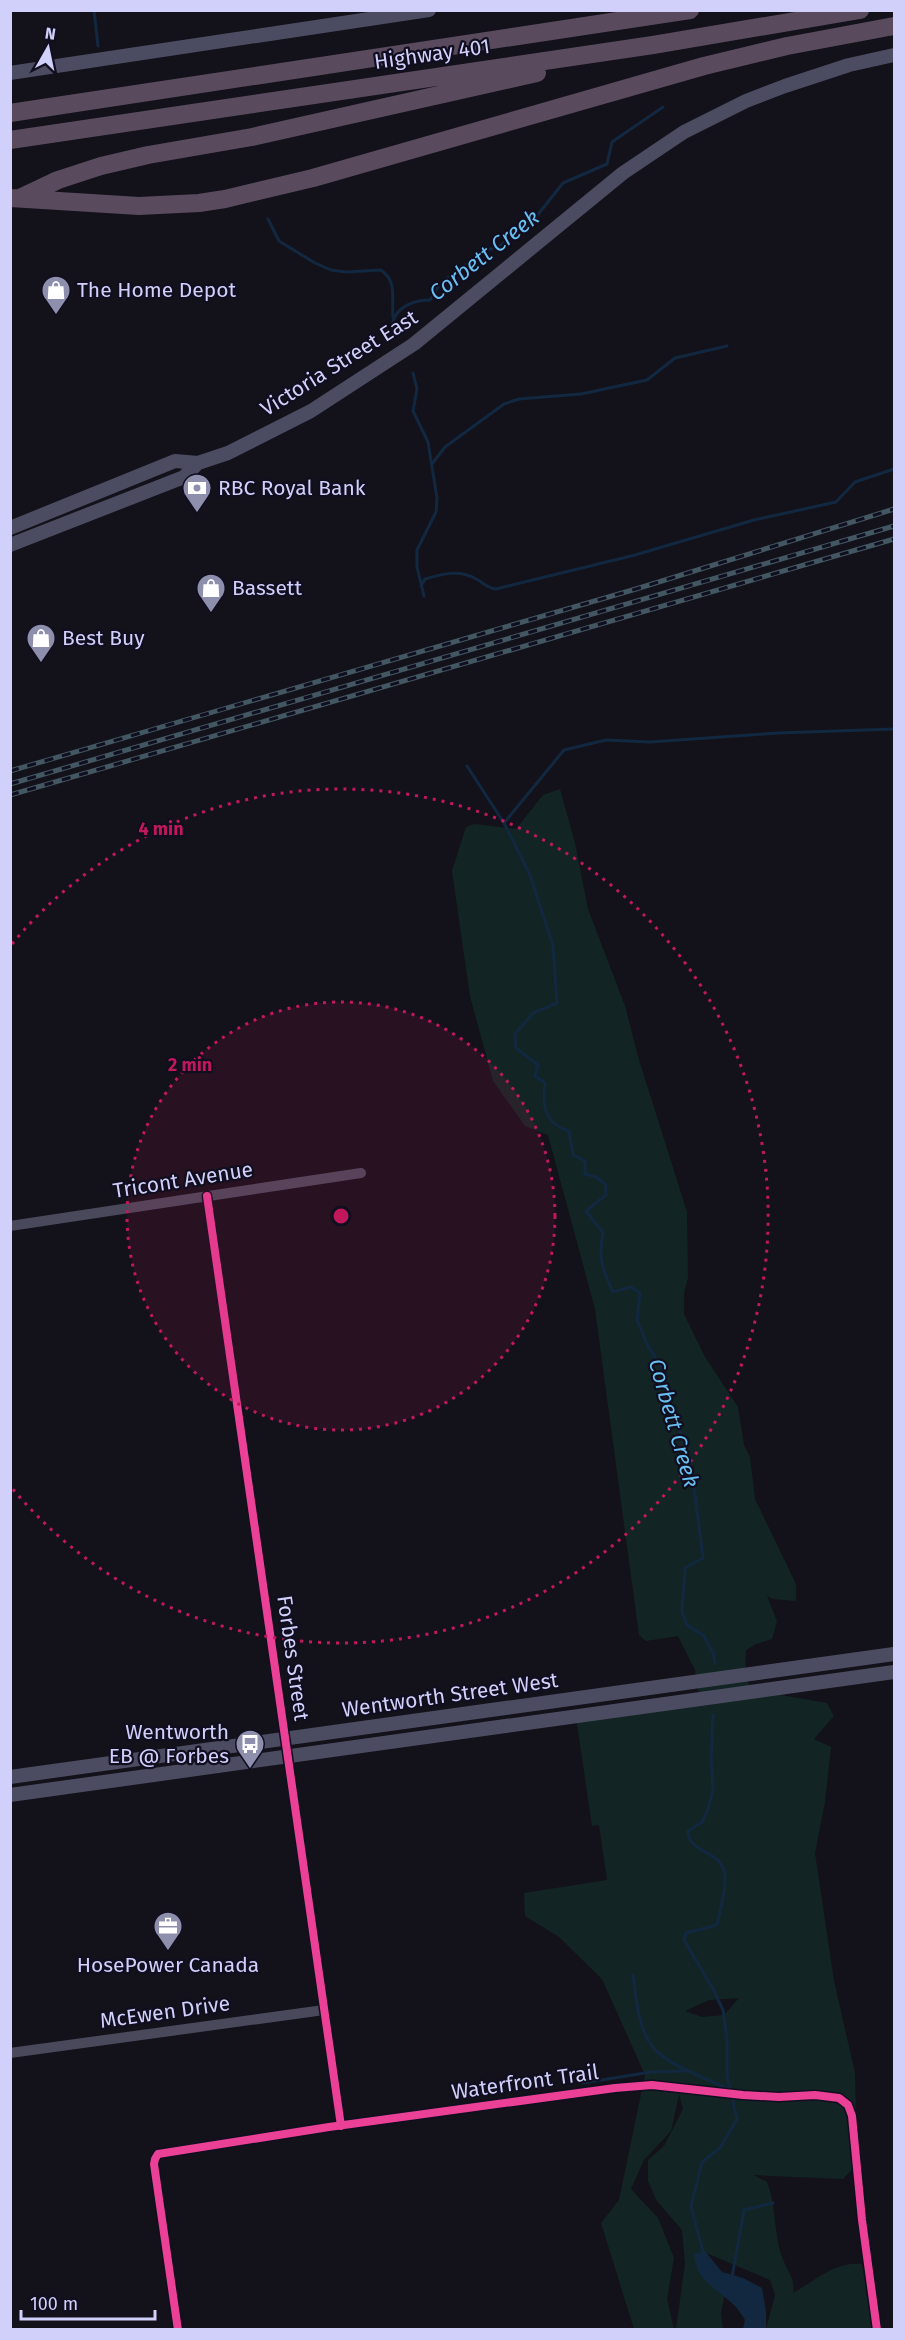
<svg xmlns="http://www.w3.org/2000/svg" width="905" height="2340" font-family="'Fira Sans',sans-serif">
<rect width="100%" height="100%" fill="#13121b"/>
<!-- green -->
<path fill="#122524" fill-rule="evenodd" d="M 560,789 L 575,843 L 588,909 L 625,1006 L 639,1060 L 687,1212 L 688,1278 L 684,1293 L 684,1314 L 705,1357 L 738,1407 L 744,1445 L 750,1457 L 755,1499 L 796,1584 L 796,1601 L 773,1599 L 767,1596 L 777,1621 L 772,1639 L 756,1644 L 746,1650 L 745,1676 L 752,1690 L 827,1703 L 834,1716 L 814,1739 L 831,1747 L 825,1802 L 815,1853 L 834,1981 L 855,2073 L 857,2164 L 843,2179 L 753,2175 L 767,2182 C 777,2208 773,2236 784,2262 C 789,2274 795,2279 793,2293 C 815,2281 835,2261 862,2264 L 873,2329 L 766,2329 L 775,2295 L 770,2280 L 704,2252 L 725,2293 L 721,2313 L 723,2329 L 676,2329 L 685,2263 L 682,2230 L 657,2201 L 648,2181 L 648,2160 L 664,2146 L 683,2109 L 679,2094 L 671,2131 L 644,2160 L 631,2189 L 658,2218 L 674,2258 L 667,2299 L 674,2329 L 634,2329 L 601,2223 L 619,2200 L 645,2075 L 602,1979 L 559,1937 L 525,1916 L 524,1893 L 607,1880 L 599,1825 L 592,1826 L 576,1717 L 700,1700 L 695,1670 L 678,1636 L 646,1641 L 639,1635 L 595,1309 L 548,1135 L 525,1126 L 493,1081 L 470,996 L 452,871 L 466,827 L 474,824 L 516,829 L 543,795 ZM 739,1998 L 724,2015 L 702,2017 L 685,2011 L 709,2000 Z"/>
<!-- water -->
<path fill="#122840" d="M 705,2251 L 722,2272 L 743,2278 L 762,2288 L 766,2312 L 766,2329 L 743,2329 L 745,2320 C 742,2315 738,2309 734,2305 C 716,2288 696,2281 694,2254 Z"/>
<g fill="none" stroke-linecap="round" stroke-linejoin="round">
<!-- stream -->
<path stroke="#122840" stroke-width="3" d="M 94,10 L 98,46
M 268,219 L 279,241 L 315,263 L 331,270 L 346,272 L 381,270 C 398,282 391,299 393,317
M 394,337 C 386,313 408,300 430,300 L 440,284 L 460,268 L 474,260 L 481,252 L 500,246 L 536,217 L 563,183 L 607,164 L 612,142 L 663,107
M 413,373 L 417,389 L 413,411 L 428,442 L 437,498 L 436,512 L 417,550 L 417,567 L 424,596
M 432,464 L 445,447 L 504,404 L 519,399 L 581,394 L 647,380 L 675,358 L 727,346
M 421,586 L 425,579 C 442,574 459,569 476,579 C 484,583 487,588 496,589 L 635,555 L 754,520 L 836,502 L 855,482 L 894,469
M 467,766 L 504,823 L 530,875 L 553,946 L 557,1003 L 533,1013 L 515,1034 L 516,1048 L 538,1065 L 535,1076 L 545,1083 C 542,1106 545,1124 569,1131 L 573,1155 L 585,1161 L 585,1174 L 596,1177 L 606,1185 L 606,1195 L 586,1211 L 603,1233 C 598,1259 602,1268 613,1292 L 631,1287 L 640,1293 L 637,1320 L 648,1346 L 662,1368 L 666,1405 L 678,1422 L 693,1479 L 703,1558 L 685,1568 L 682,1612 L 687,1625 L 704,1636 L 713,1653 L 715,1663
M 504,823 L 564,750 L 606,740 L 650,742 L 778,733 L 894,729
M 633,1975 C 636,1997 638,2028 652,2046 C 666,2065 708,2079 729,2089
M 583,2083 L 651,2072 L 685,2071
M 703,2252 L 691,2206 L 702,2162 L 720,2148 L 737,2119 L 727,2076 L 727,2038 L 723,2010 L 713,1989 L 684,1940 L 686,1933 L 717,1925 C 720,1910 729,1881 723,1868 C 717,1851 688,1852 688,1831 L 702,1822 L 708,1809 L 713,1789 L 711,1759 L 713,1715
M 732,2277 L 744,2210 L 773,2203"/>
<!-- street -->
<path stroke="#49495b" stroke-width="10" d="M 207,1196 L 341,2126
M 10,1226 L 361,1173
M 10,2053 L 324,2010"/>
<!-- secondary -->
<path stroke="#4b4c61" stroke-width="14" d="M 10,73 L 429,10
M 10,528 L 175,461 L 198,463 L 228,453 L 311,411 L 414,344 L 623,173 L 684,132 L 746,101 L 785,86 L 849,65 L 894,55
M 10,545 L 184,477 L 198,463
M 10,1777 L 894,1654
M 10,1795 L 894,1672"/>
<!-- highway -->
<path stroke="#5a4a5e" stroke-width="18" d="M 10,113 L 690,10
M 10,140 L 653,45 L 860,10
M 20,198 L 58,180 L 101,166 L 148,155 L 252,137 L 537,73
M 43,200 L 139,206 L 199,203 L 225,199 L 313,178 L 704,66 L 787,46 L 894,26"/>
<!-- rail casing -->
<g stroke="#425762" stroke-width="5">
<path id="rail" d="M 10,771 L 636,589 L 894,509
M 10,784 L 894,526
M 10,795 L 894,539"/>
</g>
<!-- rail -->
<use href="#rail" stroke="#100e1f" stroke-width="3" stroke-dasharray="9" stroke-linecap="butt"/>
<!-- highway-bridge -->
<path stroke="#5a4a5e" stroke-width="18" d="M 10,198 L 43,200"/>
<!-- cycleway casing -->
<g stroke="#100e1f" stroke-width="11">
<path id="cycleway" d="M 207,1196 L 341,2126
M 178,2330 L 154,2164 L 155,2159 L 158,2154 L 329,2127 L 615,2088 L 652,2085 L 743,2095 L 779,2097 L 815,2095 L 839,2098 L 848,2105 L 852,2116 L 862,2220 L 877,2330"/>
</g>
<!-- cycleway -->
<use href="#cycleway" stroke="#ea4096" stroke-width="8"/>
</g>
<!-- distance rings -->
<circle cx="341" cy="1216" r="214" fill="#c2185b" fill-opacity=".12"/>
<g fill="none" stroke="#c2185b" stroke-width="3" stroke-dasharray="3 6">
<circle cx="341" cy="1216" r="214"/>
<path d="M12 944A427 427 0 1 1 12 1488"/>
</g>
<!-- icons -->
<defs>
<g id="shop-pin" transform="scale(1.5)"><path d="M0 17L-7.5 6A9.5 9.5 0 1 1 7.5 6Z" fill="#8e8ead" stroke="#100e1f"/><path d="M-5-2.5h2.3a2.7 3.5 0 0 1 5.4 0H5L5.5 6h-11ZM-1.5-2.5h3a1.5 2.3 0 0 0-3 0Z" fill="#fff"/></g>
<g id="bank-pin" transform="scale(1.5)"><path d="M0 17L-7.5 6A9.5 9.5 0 1 1 7.5 6Z" fill="#8e8ead" stroke="#100e1f"/><path d="M-6-4H6V4H-6ZM0-2.3a2.3 2.3 0 1 0 0 4.6a2.3 2.3 0 1 0 0-4.6Z" fill="#fff"/></g>
<g id="bus-pin" transform="scale(1.5)"><path d="M0 17L-7.5 6A9.5 9.5 0 1 1 7.5 6Z" fill="#8e8ead" stroke="#100e1f"/><path d="M-5-6H5V4H4V6H2V4H-2V6H-4V4H-5ZM-3.5-4V0h7V-4ZM-3.5 1.2v1.5H-2V1.2ZM2 1.2v1.5H3.5V1.2Z" fill="#fff"/></g>
<g id="office-pin" transform="scale(1.5)"><path d="M0 17L-7.5 6A9.5 9.5 0 1 1 7.5 6Z" fill="#8e8ead" stroke="#100e1f"/><path d="M-6-3h4V-5.5h4V-3h4V5H-6ZM-1-4.5V-3h2v-1.5ZM-6 0V1H6V0Z" fill="#fff"/></g>
</defs>
<g fill-rule="evenodd">
<use href="#shop-pin" x="56" y="290"/>
<use href="#bank-pin" x="197" y="488"/>
<use href="#shop-pin" x="211" y="588"/>
<use href="#shop-pin" x="41" y="638"/>
<use href="#bus-pin" x="250" y="1744"/>
<use href="#office-pin" x="168" y="1926"/>
</g>
<g text-anchor="middle" dominant-baseline="central" stroke-width="4.5" stroke-linejoin="round" paint-order="stroke">
<!-- street labels -->
<g font-size="21" fill="#d1d0fb" stroke="#100e1f">
<text transform="translate(432 54) rotate(-8)">Highway 401</text>
<text transform="translate(339 363) rotate(-32)">Victoria Street East</text>
<text transform="translate(183 1180) rotate(-9)">Tricont Avenue</text>
<text transform="translate(293 1658) rotate(82)">Forbes Street</text>
<text transform="translate(450 1695) rotate(-8)">Wentworth Street West</text>
<text transform="translate(165 2012) rotate(-8)">McEwen Drive</text>
<text transform="translate(525 2082) rotate(-8)">Waterfront Trail</text>
</g>
<!-- poi labels -->
<g font-size="21" fill="#d1d0fb" stroke="#100e1f" text-anchor="start">
<text x="77" y="290">The Home Depot</text>
<text x="218" y="488">RBC Royal Bank</text>
<text x="232" y="588">Bassett</text>
<text x="62" y="638">Best Buy</text>
<text x="229" y="1732" text-anchor="end">Wentworth<tspan x="229" dy="24">EB @ Forbes</tspan></text>
<text x="168" y="1965" text-anchor="middle">HosePower Canada</text>
</g>
<!-- water labels -->
<g font-size="22" font-style="italic" fill="#68bff1" stroke="#100e1f">
<text transform="translate(484 255) rotate(-38)">Corbett Creek</text>
<text transform="translate(674 1423) rotate(74)">Corbett Creek</text>
</g>
</g>
<circle cx="341" cy="1216" r="9" fill="#c2185b" stroke="#100e1f" stroke-width="3"/>
<g font-size="18" text-anchor="middle" font-weight="bold" fill="#c2185b" stroke="#100e1f" stroke-width="4.5" stroke-linejoin="round" paint-order="stroke">
<text x="161" y="835">4 min</text>
<text x="190" y="1071">2 min</text>
</g>
<!-- border -->
<rect width="905" height="2340" fill="none" stroke="#d1d0fb" stroke-width="24"/>
<!-- north arrow -->
<g transform="translate(48 48) rotate(9)" stroke="#100e1f" stroke-width="4.5" paint-order="stroke">
<path d="M0-4.5L10 22L0 15L-10 22Z" fill="#d1d0fb"/>
<text y="-9" font-size="16" font-weight="bold" text-anchor="middle" fill="#d1d0fb">N</text>
</g>
<!-- scale -->
<path d="M21 2310v9h134v-9" fill="none" stroke="#d1d0fb" stroke-width="3"/>
<text x="30" y="2310" font-size="18" fill="#d1d0fb" stroke="#100e1f" stroke-width="4.5" paint-order="stroke">100 m</text>
</svg>
